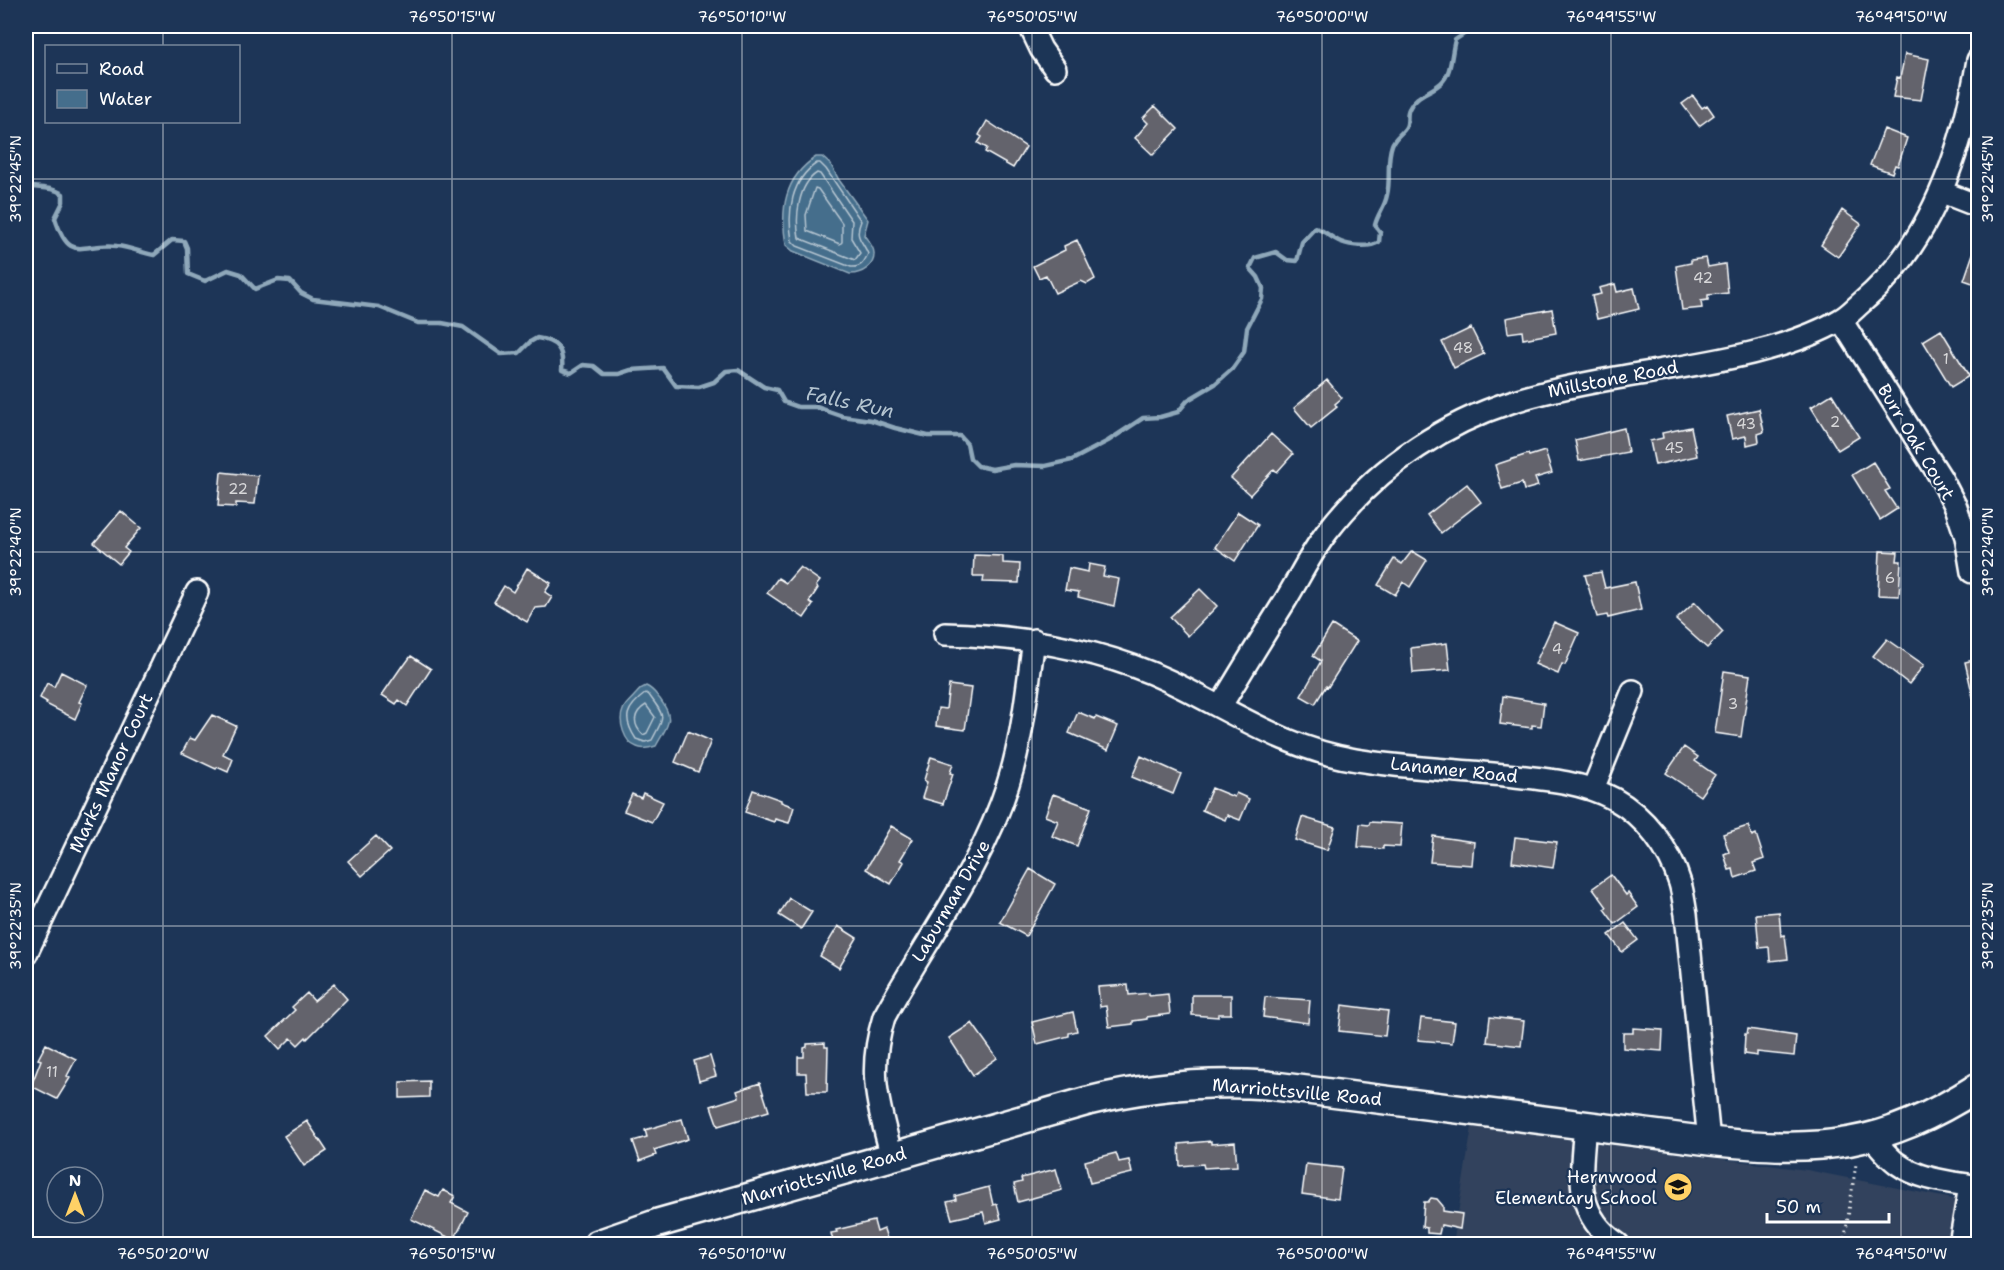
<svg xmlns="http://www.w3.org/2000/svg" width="2004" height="1270" font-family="'Shantell Sans',sans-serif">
<rect width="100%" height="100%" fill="#1d3557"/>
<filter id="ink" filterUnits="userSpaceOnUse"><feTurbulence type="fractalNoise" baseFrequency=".0167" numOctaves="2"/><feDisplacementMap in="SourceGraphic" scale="12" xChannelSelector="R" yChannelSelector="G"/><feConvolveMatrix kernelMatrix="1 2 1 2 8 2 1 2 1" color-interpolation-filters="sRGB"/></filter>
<g filter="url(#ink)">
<!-- built -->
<path fill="#32435d" d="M 1472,1127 L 1807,1170 L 1978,1204 L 1978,1244 L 1453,1244 Z"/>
<!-- water -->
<path fill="#456e8c" stroke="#8fa8ba" stroke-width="1.5" d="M 816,157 L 822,157 L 831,165 L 839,180 L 868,220 L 864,235 C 867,240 874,246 874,253 C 875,266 862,274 850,274 L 793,251 L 786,245 C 780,210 784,178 816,157 Z
M 646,686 C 653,689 655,693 660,699 C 676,721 667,725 656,746 C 650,748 643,750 637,747 C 624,743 618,721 623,710 C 625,704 631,700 635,695 C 639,691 640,688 646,686 Z"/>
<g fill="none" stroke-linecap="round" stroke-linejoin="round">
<!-- shore -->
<path stroke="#b5c5d1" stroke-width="1.5" d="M 817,163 L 820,163 L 826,169 L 861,221 C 854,238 862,239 868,254 C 864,262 861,268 851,267 L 797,246 L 792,241 C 787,212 791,180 817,163 Z
M 817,173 L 820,174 L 852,221 L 851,238 L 860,253 L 855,260 L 799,238 C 795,217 798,185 817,173 Z
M 815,188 L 818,189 L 842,223 L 842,242 L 840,244 L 807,231 L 806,215 Z
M 646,693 L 649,695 C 666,718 665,715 652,740 L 645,742 L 636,739 C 622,718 626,708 646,693 Z
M 646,705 L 655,717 L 647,733 L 643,735 C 632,724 633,713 646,705 Z"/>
<!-- stream -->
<path stroke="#8fa8ba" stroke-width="4.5" d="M 26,186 C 40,189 50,186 63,194 L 63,202 L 55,218 C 70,265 82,242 117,246 C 130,247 141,253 154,255 L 172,240 L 184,241 L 187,248 L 188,274 L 205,281 L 228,270 L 241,274 L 255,289 L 278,280 L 290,281 L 301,293 L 313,299 L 379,307 L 418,323 L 442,323 L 463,327 L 501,354 L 519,353 L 530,342 L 537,338 C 557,341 564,349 562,370 L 571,373 L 583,365 L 594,366 L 604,374 L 619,374 L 631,370 L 663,368 L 676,386 L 699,387 L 714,382 L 726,371 L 738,370 L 764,387 L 777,390 L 784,402 L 798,407 L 816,407 L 842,416 L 871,420 L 895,428 L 928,436 L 960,436 L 967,444 L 970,458 L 978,466 L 992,469 L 1014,465 L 1045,466 L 1072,460 L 1108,441 L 1143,418 L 1160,417 L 1178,412 L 1188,400 L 1215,384 L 1232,369 L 1244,352 L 1247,328 L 1262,299 L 1263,288 L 1258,277 L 1250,268 L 1255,258 L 1276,252 L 1287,260 L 1297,261 L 1302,242 L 1315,228 C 1326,231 1331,238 1341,242 C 1351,246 1370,248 1379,242 L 1380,232 L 1375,225 C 1378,213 1385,207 1387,195 C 1391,179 1386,161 1392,145 C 1395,137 1403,133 1406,127 C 1409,121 1406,114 1409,109 C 1416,94 1430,93 1441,83 C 1452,73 1451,54 1455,40 L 1476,26"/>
</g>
<!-- building -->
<path fill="#63636c" stroke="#fff" stroke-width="1.5" d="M 1905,54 L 1929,59 L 1921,100 L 1893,97 L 1897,77 L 1900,78 Z
M 1693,96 L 1702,108 L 1707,105 L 1714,115 L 1699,126 L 1682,104 Z
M 1155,106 L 1178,129 L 1153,155 L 1135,138 L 1148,123 L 1143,118 Z
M 987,121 L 1026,147 L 1013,168 L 985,152 L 987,148 L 978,143 L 982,137 L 979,135 Z
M 1884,129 L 1907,138 L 1898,166 L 1895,165 L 1892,173 L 1870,165 Z
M 1842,210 L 1861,224 L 1838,257 L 1821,245 Z
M 1077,240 L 1095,279 L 1087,284 L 1081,281 L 1055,293 L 1046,275 L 1039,278 L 1033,266 L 1065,250 L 1064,246 Z
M 1976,245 L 1978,245 L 1978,285 L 1964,280 Z
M 1706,258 L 1708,267 L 1725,264 L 1728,293 L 1708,295 L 1708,300 L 1701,301 L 1702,308 L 1682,310 L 1676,266 L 1691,263 L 1691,260 Z
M 1615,284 L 1617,292 L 1634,288 L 1639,309 L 1597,319 L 1592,296 L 1601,294 L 1599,288 Z
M 1552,309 L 1556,333 L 1523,339 L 1522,331 L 1508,333 L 1506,318 Z
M 1471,328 L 1484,354 L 1454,368 L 1442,342 Z
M 1941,330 L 1969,376 L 1951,387 L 1923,341 Z
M 1327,380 L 1342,398 L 1335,404 L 1337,407 L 1311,428 L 1294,408 Z
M 1832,394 L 1859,437 L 1838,450 L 1811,407 Z
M 1759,409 L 1764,432 L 1758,434 L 1759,442 L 1747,445 L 1746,436 L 1732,439 L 1727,416 Z
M 1691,427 L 1697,456 L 1655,465 L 1650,441 L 1663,438 L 1662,433 Z
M 1624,428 L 1628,452 L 1579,461 L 1575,440 Z
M 1271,434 L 1293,454 L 1277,472 L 1274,469 L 1250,495 L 1231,478 Z
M 1545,451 L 1552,473 L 1535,478 L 1538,486 L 1524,490 L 1522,483 L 1502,489 L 1495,465 L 1528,454 L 1529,456 Z
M 1873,462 L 1890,489 L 1885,491 L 1897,509 L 1880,520 L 1852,475 Z
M 221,472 L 258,476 L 255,504 L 236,503 L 236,507 L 218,506 Z
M 1467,484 L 1481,502 L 1441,533 L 1427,515 Z
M 121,511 L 141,528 L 124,548 L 129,552 L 119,564 L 94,543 Z
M 1238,512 L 1258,525 L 1235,561 L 1215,547 Z
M 1412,551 L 1427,560 L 1410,587 L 1403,582 L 1395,595 L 1378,585 L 1394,559 L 1402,564 Z
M 1880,551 L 1898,552 L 1897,561 L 1901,561 L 1899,596 L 1878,595 Z
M 974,555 L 1003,556 L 1003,563 L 1020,564 L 1019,583 L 983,582 L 984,576 L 973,576 Z
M 1089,564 L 1105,567 L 1103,576 L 1119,579 L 1114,606 L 1078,597 L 1079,592 L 1065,590 L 1069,568 L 1088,572 Z
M 800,567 L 820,581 L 816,586 L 818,588 L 809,602 L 813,605 L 804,618 L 767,593 L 778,578 L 786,583 Z
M 527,568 L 551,583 L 545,592 L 552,597 L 546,607 L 535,608 L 527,622 L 494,602 L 504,586 L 513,592 Z
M 1601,572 L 1605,588 L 1635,582 L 1641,610 L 1608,618 L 1607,615 L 1597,617 L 1585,575 Z
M 1200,589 L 1217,606 L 1188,636 L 1170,617 Z
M 1695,602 L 1723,632 L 1707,648 L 1676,620 Z
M 1554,622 L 1579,633 L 1565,665 L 1562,664 L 1558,674 L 1535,664 Z
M 1332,625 L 1357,641 L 1328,687 L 1326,686 L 1315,704 L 1301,696 L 1321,661 L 1313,656 Z
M 1887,639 L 1924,665 L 1909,684 L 1873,656 Z
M 1447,643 L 1450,670 L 1413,673 L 1411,648 Z
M 411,656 L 431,669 L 407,706 L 399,700 L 396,704 L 382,695 L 402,666 L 403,667 Z
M 1978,659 L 1978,697 L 1973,697 L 1965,662 Z
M 1724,671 L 1750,675 L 1741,737 L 1715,733 Z
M 61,672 L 87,685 L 79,702 L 82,703 L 75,719 L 46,704 L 47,702 L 40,698 L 47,683 L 54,687 Z
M 949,685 L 971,688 L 965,730 L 936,726 L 938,708 L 946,709 Z
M 1503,696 L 1544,703 L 1541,726 L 1532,725 L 1532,728 L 1500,724 Z
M 1078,712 L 1095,719 L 1096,717 L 1118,726 L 1108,750 L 1069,733 Z
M 212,715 L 236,726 L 223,754 L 233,759 L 228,772 L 217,767 L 216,769 L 182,753 L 190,738 L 195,740 Z
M 688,731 L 711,741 L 698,772 L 675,762 Z
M 1684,747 L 1698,757 L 1695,761 L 1715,775 L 1700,796 L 1666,773 Z
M 1141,756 L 1181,774 L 1173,794 L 1132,777 Z
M 931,757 L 953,764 L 950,773 L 953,774 L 943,804 L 922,798 L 927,782 L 924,780 Z
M 1212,788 L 1234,797 L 1236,793 L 1249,799 L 1240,820 L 1227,815 L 1225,820 L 1202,810 Z
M 753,790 L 781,800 L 781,802 L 794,807 L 789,823 L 775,819 L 774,822 L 745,812 Z
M 643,793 L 663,802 L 652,822 L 624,811 L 632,794 L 641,798 Z
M 1053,794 L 1091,808 L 1077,846 L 1052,836 L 1058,821 L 1045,816 Z
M 1302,817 L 1335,827 L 1327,850 L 1295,840 Z
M 1370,822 L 1402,824 L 1400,847 L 1383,846 L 1383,849 L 1358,847 L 1360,824 L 1369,825 Z
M 891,826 L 913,839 L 900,860 L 904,862 L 891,884 L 866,869 Z
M 1748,826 L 1752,836 L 1756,834 L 1764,859 L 1753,863 L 1756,871 L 1735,878 L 1733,869 L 1729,870 L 1724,854 L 1729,852 L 1723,834 Z
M 376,836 L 390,851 L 362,876 L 348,861 Z
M 1433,836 L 1474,842 L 1472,865 L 1430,862 Z
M 1515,837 L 1557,842 L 1553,868 L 1512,862 Z
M 1030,869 L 1055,884 L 1026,936 L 1000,922 Z
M 1611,875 L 1626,895 L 1628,893 L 1638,907 L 1615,924 L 1604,909 L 1607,907 L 1593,888 Z
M 789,898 L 812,912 L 801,929 L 779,915 Z
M 1779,912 L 1781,936 L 1785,935 L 1788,959 L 1770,961 L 1769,947 L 1759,948 L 1756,914 Z
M 1625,923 L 1638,940 L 1622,952 L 1609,935 Z
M 838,926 L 857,938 L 839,968 L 820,956 Z
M 334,984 L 347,999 L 307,1039 L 306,1037 L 298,1045 L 291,1038 L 280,1049 L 268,1036 L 295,1010 L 292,1007 L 307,993 L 314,1001 Z
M 1128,985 L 1129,995 L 1149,993 L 1149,996 L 1168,994 L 1170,1014 L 1147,1017 L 1147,1019 L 1133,1021 L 1133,1024 L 1109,1027 L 1106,1006 L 1100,1007 L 1098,987 Z
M 1192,995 L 1231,995 L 1231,1014 L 1218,1014 L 1218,1017 L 1192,1015 Z
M 1265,997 L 1310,1000 L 1308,1023 L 1263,1017 Z
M 1342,1005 L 1388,1011 L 1385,1036 L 1339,1031 Z
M 1073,1012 L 1077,1031 L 1069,1033 L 1069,1036 L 1037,1044 L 1032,1022 Z
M 1490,1017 L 1524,1021 L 1521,1046 L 1487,1042 Z
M 1421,1018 L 1455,1022 L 1452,1043 L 1418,1040 Z
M 972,1023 L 997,1058 L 973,1075 L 949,1038 Z
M 1633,1028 L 1663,1030 L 1662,1051 L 1623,1048 L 1623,1033 L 1633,1033 Z
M 1748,1029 L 1796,1036 L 1794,1056 L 1757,1052 L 1757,1056 L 1744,1054 L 1745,1034 L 1747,1034 Z
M 825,1043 L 825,1047 L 828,1047 L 827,1092 L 807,1092 L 806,1073 L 798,1073 L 798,1057 L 804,1057 L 804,1048 L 807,1047 L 807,1044 Z
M 46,1044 L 76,1059 L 67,1076 L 70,1078 L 57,1099 L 31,1086 L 41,1060 L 38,1059 Z
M 710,1056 L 716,1076 L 699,1081 L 694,1061 Z
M 429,1081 L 429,1097 L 400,1098 L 400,1082 Z
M 760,1083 L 769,1111 L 718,1126 L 711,1106 L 739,1097 L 737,1091 Z
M 682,1119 L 688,1139 L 654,1150 L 656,1155 L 640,1161 L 633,1141 L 647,1137 L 645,1130 Z
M 307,1121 L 327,1151 L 304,1166 L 284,1136 Z
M 1211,1141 L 1211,1144 L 1235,1142 L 1237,1166 L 1204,1168 L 1203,1164 L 1180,1166 L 1179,1144 Z
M 1116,1153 L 1119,1162 L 1129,1160 L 1132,1173 L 1090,1183 L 1085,1161 Z
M 1306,1164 L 1342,1168 L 1338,1199 L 1302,1194 Z
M 1056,1169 L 1062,1190 L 1018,1202 L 1014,1184 L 1022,1182 L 1021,1178 Z
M 989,1187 L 993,1205 L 997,1204 L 1001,1219 L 986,1223 L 983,1212 L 952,1219 L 947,1202 L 956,1200 L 955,1196 Z
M 425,1190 L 439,1197 L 443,1190 L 455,1196 L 451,1203 L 468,1212 L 454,1240 L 411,1219 Z
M 1431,1198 L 1437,1199 L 1443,1206 L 1443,1211 L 1462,1214 L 1460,1229 L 1441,1225 L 1439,1234 L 1427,1233 L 1427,1228 L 1422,1227 L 1424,1202 L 1428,1202 Z
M 874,1221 L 877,1232 L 884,1229 L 889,1245 L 834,1245 L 831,1233 L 837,1232 L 836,1230 Z"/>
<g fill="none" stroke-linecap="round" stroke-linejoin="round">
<!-- minor casing -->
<g stroke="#fff" stroke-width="26">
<path id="minor" d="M 1030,26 L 1041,49 L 1055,69
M 1942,192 L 1978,206
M 1841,320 L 1941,478 L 1956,507 L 1966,537 L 1972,572
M 945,634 C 1022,636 1099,648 1169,681 C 1232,711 1286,749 1356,760 C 1405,768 1455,770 1505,775 C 1543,779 1580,781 1614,799 C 1645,816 1670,850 1680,883 C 1683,893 1684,904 1686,914 L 1709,1141
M 1220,707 C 1241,672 1263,636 1285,601 C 1299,578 1311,553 1327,532 C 1352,500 1384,469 1418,447 C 1481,405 1538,392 1610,379 C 1680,366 1779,356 1840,320 C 1848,316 1854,309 1861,303 C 1932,244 1963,148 1978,60
M 1593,789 L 1633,691
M 26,954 L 197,592
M 1585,1125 C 1581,1173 1573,1214 1618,1244
M 1872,1137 C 1880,1147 1888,1157 1898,1164 C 1920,1180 1952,1182 1978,1187
M 892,1157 C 878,1103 867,1073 884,1017 C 926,940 981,869 1008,784 C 1023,738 1027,688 1034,640
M 1960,1244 L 1970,1186"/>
</g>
<!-- major casing -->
<g stroke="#fff" stroke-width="32">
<path id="major" d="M 598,1244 L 658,1223 L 1088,1101 C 1148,1086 1205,1081 1267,1085 L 1709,1141 C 1819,1153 1883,1148 1978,1087"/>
</g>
<!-- path -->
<path stroke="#fff" stroke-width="3" stroke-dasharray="1.5 4.5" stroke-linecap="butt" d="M 1844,1244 L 1856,1164"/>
<!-- minor -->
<use href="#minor" stroke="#1d3557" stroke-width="21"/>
<!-- major -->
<use href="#major" stroke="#1d3557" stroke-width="27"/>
</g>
</g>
<!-- ticks -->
<path fill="none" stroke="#fff" stroke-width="1.5" stroke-opacity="0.45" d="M 163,26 L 163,46M 452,26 L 452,1244M 742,26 L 742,1244M 1032,26 L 1032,1244M 1322,26 L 1322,1244M 1611,26 L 1611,1244M 1901,26 L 1901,1244M 163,122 L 163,1244M 26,179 L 1978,179M 26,552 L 1978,552M 26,926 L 1978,926"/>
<!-- icons -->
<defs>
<g id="school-disc" transform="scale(1.5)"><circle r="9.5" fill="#ffd166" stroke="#1d3557"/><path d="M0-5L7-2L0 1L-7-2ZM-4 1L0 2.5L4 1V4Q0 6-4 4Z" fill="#111"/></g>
</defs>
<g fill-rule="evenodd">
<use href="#school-disc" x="1678" y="1187"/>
</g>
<g text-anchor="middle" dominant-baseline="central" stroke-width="4.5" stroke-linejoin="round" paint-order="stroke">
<!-- number labels -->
<g font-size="15" fill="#d8d8da">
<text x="1703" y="278">42</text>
<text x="1463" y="348">48</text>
<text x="1946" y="359">1</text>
<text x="1835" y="422">2</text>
<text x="1746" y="424">43</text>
<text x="1674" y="448">45</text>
<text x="238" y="489">22</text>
<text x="1890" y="578">6</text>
<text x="1557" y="649">4</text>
<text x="1733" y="704">3</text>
<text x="52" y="1072">11</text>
</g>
<!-- street labels -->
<g font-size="18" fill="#fff" stroke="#1d3557">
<text transform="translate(1613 379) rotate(-11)">Millstone Road</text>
<text transform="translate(1916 442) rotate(59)">Burr Oak Court</text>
<text transform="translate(1454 770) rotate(6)">Lanamer Road</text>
<text transform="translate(111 773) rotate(-65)">Marks Manor Court</text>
<text transform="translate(951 901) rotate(-60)">Laburman Drive</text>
<text transform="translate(1297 1092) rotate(5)">Marriottsville Road</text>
<text transform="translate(824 1176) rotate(-16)">Marriottsville Road</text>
</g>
<!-- poi labels -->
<g font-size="18" fill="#fff" stroke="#1d3557" text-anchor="end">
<text x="1657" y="1177">Hernwood<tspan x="1657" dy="21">Elementary School</tspan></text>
</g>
<!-- water labels -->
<g font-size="20" font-style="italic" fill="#b5c5d1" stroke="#1d3557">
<text transform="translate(850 402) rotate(12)">Falls Run</text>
</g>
</g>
<!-- margin -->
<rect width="2004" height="1270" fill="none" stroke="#1d3557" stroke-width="66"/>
<!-- legend -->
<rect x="45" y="45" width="195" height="78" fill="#1d3557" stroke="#77869a" stroke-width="1.5"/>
<rect x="57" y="64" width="30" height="9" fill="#1d3557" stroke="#77869a" stroke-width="1.5"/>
<text x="99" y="75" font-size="18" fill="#ffffff">Road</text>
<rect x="57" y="90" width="30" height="18" fill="#456e8c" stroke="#77869a" stroke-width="1.5"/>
<text x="99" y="105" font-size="18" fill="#ffffff">Water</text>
<!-- north arrow -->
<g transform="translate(75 1195)"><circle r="28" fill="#1d3557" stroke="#77869a" stroke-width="1.5"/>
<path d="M0-4.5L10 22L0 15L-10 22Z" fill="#ffd166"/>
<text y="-9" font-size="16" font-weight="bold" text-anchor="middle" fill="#ffffff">N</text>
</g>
<!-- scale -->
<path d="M1767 1213v9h122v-9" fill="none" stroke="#ffffff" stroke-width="3"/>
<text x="1776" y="1213" font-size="18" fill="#ffffff" stroke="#1d3557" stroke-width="4.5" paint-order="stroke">50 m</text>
<rect x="33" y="33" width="1938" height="1204" fill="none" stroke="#fff" stroke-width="2"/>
<g font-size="15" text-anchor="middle" fill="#fff">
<text x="452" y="22">76°50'15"W</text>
<text x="742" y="22">76°50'10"W</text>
<text x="1032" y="22">76°50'05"W</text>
<text x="1322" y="22">76°50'00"W</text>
<text x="1611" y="22">76°49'55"W</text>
<text x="1901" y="22">76°49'50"W</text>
<text transform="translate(16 179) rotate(-90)" y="5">39°22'45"N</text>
<text transform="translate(1988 179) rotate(-90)" y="5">39°22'45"N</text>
<text transform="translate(16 552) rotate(-90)" y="5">39°22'40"N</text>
<text transform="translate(1988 552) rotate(-90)" y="5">39°22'40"N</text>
<text transform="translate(16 926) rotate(-90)" y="5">39°22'35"N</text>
<text transform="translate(1988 926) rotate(-90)" y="5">39°22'35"N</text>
<text x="163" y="1259">76°50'20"W</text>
<text x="452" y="1259">76°50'15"W</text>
<text x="742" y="1259">76°50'10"W</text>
<text x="1032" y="1259">76°50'05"W</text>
<text x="1322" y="1259">76°50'00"W</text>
<text x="1611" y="1259">76°49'55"W</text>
<text x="1901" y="1259">76°49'50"W</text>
</g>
</svg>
